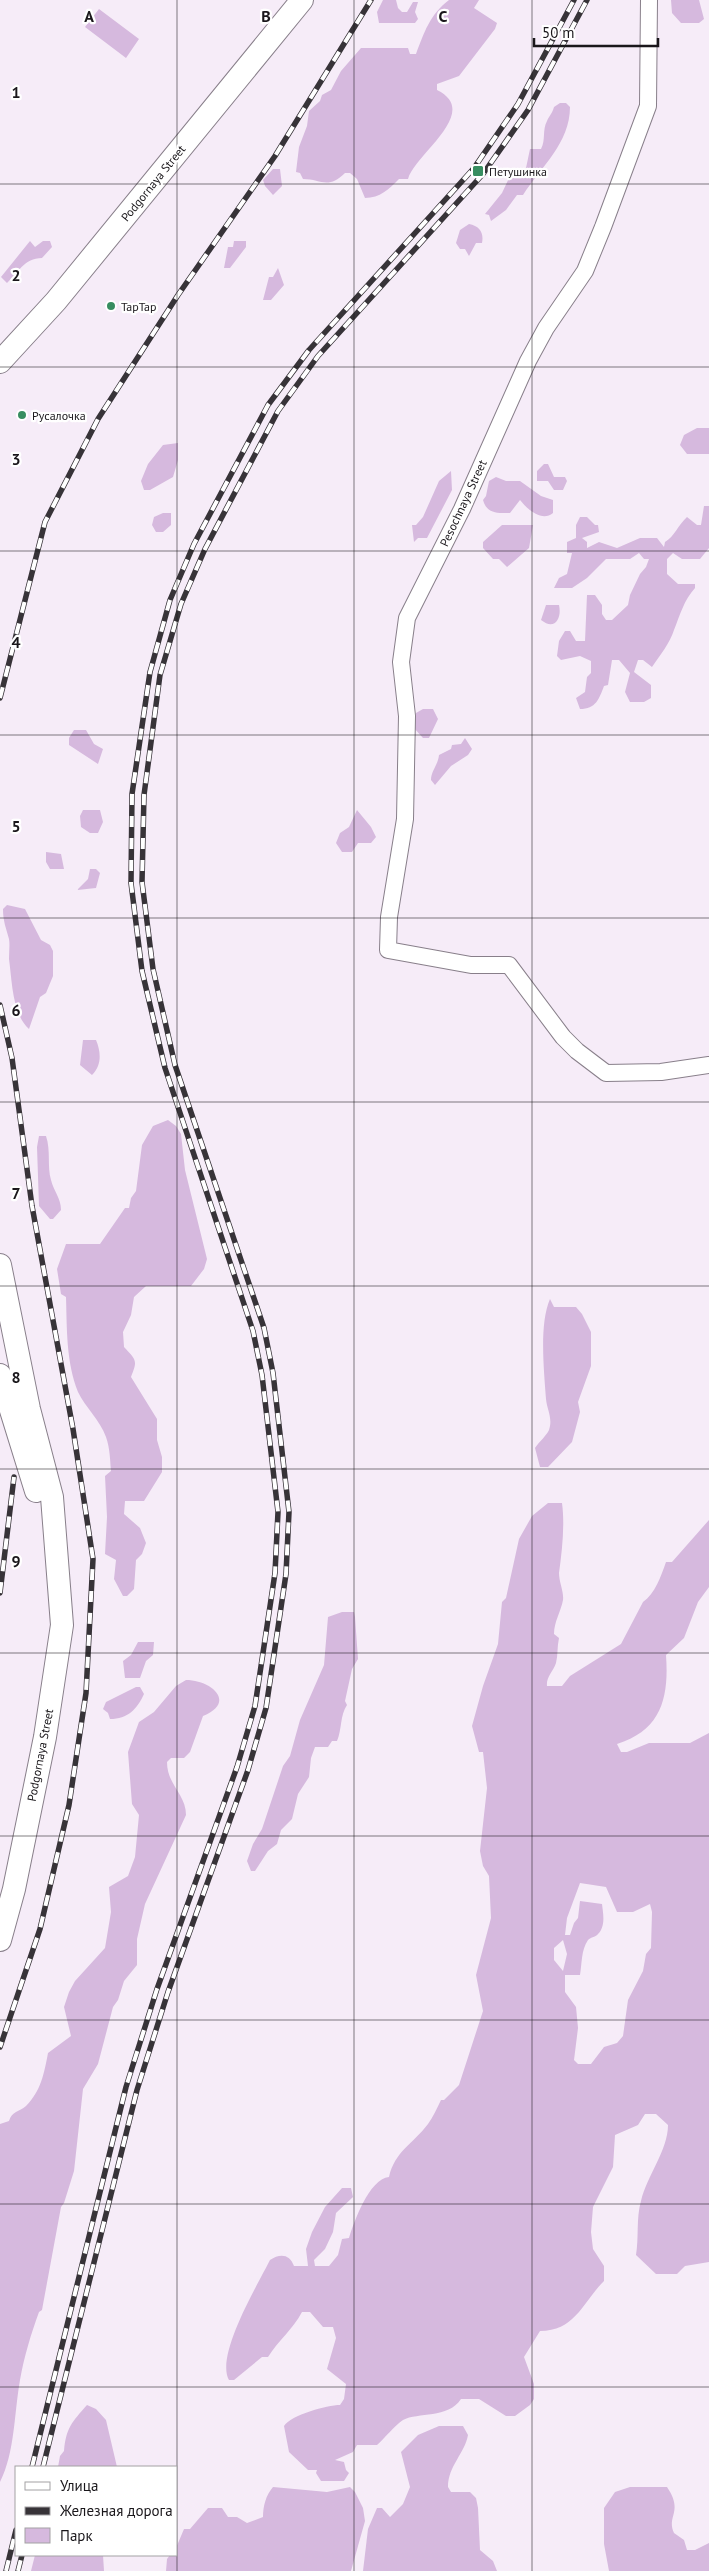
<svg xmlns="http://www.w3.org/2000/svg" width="709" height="2571" font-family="'PT Sans',sans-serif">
<rect width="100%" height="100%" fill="#f6ecf8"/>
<!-- green -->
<path fill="#d6b9de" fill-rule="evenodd" d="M 383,0 L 396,0 L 398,8 L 402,12 L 407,12 L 413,2 L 418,2 L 415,12 L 418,19 L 415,23 L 379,23 L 377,12 Z
M 449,0 L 479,0 L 474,8 L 497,23 L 495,29 L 459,76 L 437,84 L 437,90 C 482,112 415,154 408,179 L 399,179 C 389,189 380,198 365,198 L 357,179 L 350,173 L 345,173 C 328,190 321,179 303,179 L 300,173 L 296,172 L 299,147 L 307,126 L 309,111 L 320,101 L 322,95 L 331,90 L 341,71 L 361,48 L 408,48 L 410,54 L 416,54 C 424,33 430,14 449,0 Z
M 671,0 L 699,0 L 704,19 L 699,23 L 681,23 L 672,13 Z
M 99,9 L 139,39 L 126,58 L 85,27 Z
M 560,103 L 566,103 L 570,107 C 570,143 541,167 523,195 L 517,195 L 506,210 L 491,221 L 489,215 L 485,214 L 502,193 L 511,174 L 526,168 L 530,149 L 541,149 C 546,140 542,130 547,121 C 549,116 552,114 554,107 Z
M 273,169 L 280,169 L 282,186 L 273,195 L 265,186 L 263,180 Z
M 469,224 C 480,226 484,233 482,243 L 476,243 L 469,256 L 465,249 L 460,249 L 456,243 L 460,230 Z
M 30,241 L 35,247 L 43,241 L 50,241 L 52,247 L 42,258 C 24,258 18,273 7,283 L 1,277 Z
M 234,241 L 246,241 L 246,247 L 230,268 L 224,268 L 228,247 L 233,247 Z
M 278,268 L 284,285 L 271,300 L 263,300 L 269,277 L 273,277 Z
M 697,428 L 709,428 L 709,454 L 687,454 L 680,445 L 684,435 Z
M 178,443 L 178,460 L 173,477 L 150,490 L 144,490 L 141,481 L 148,464 L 163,445 Z
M 544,464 L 548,464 L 554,477 L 565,477 L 567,481 L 563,490 L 554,490 L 548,481 L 537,481 L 537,471 Z
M 451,471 L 452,490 L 427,538 L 418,538 L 414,542 L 412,525 L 416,525 L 423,517 L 439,481 Z
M 496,477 L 506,481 L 520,481 L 541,496 L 553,500 L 553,513 C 542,522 528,510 520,500 L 510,513 C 497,513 487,514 483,500 L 486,496 L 489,481 Z
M 704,506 L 709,506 L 709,548 L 700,559 L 682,559 L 673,553 L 667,559 L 667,574 L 678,584 L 695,584 L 695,588 C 684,600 680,615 674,630 C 670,643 660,655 652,667 L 643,660 L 638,660 L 634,672 L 651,685 L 651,698 L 644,702 L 630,702 L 625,692 L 630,673 L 619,660 L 612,660 L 608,685 L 604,686 C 599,699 596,709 580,709 L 576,698 L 585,692 L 587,677 L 591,673 L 591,661 L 580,656 L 561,660 L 557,656 L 559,641 L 565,631 L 570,631 L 576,641 L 585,641 L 587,595 L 595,595 L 602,605 L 602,614 L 606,620 L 612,620 L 628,605 L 630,595 L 640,574 L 646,567 L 649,559 L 644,559 L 639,553 L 630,559 L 606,559 L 587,578 L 572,588 L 554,588 L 559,578 L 567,574 L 572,553 L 567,553 L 567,542 L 576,538 L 576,525 L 580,517 L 587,517 L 595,525 L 598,525 L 599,532 L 582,538 L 587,542 L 587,548 L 599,542 L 617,548 L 640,538 L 657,538 L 664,547 L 665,542 C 675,536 678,525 687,517 L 697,525 L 701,525 Z
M 163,513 L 171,513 L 171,525 L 163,532 L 156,532 L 152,525 L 154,517 Z
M 502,525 L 533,525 L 529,548 L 507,567 L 499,559 L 493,559 L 483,548 L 483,542 Z
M 546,605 L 559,605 C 562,618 555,631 541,620 Z
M 423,709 L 433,709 L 438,719 L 429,738 L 423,738 L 414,728 L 416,713 Z
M 74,730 L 86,730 L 94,744 L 103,749 L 98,764 L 69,745 L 69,738 Z
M 465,738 L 472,749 L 468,755 L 451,766 L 435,785 L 431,780 C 431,771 438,765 439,755 L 451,749 L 452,745 L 461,744 Z
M 83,810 L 100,810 L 103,822 L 98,833 L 90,833 L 81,827 L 80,816 Z
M 357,810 L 371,827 L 376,837 L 371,843 L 358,843 L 352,852 L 342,852 L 336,843 L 340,833 L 349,827 Z
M 46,852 L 61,854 L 64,869 L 50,869 L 46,862 Z
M 90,869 L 96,869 L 100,873 L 96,888 L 77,890 L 88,879 Z
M 7,905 L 25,909 L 41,940 L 50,945 L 53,951 L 53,976 L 46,993 L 40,997 L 29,1029 C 12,1014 12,980 9,959 C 9,952 10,945 9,939 C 6,928 3,921 3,909 Z
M 83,1040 L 96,1040 C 101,1052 102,1065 92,1075 L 80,1065 Z
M 168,1120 L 176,1126 L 181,1134 L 185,1170 L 207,1259 L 204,1269 L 191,1286 L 146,1286 L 134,1297 L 131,1315 L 123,1332 L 124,1347 C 136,1360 138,1360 131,1377 L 157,1419 L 157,1440 L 162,1457 L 162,1472 L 144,1501 L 125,1501 L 124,1514 L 140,1528 L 146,1543 L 142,1554 L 136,1560 L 134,1589 L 127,1596 L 123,1596 L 114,1579 L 116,1560 L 105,1554 L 107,1517 L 105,1476 L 111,1471 C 110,1460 110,1448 106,1437 C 100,1420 85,1407 78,1392 C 66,1362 67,1328 66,1297 L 61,1294 L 57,1269 L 66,1244 L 100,1244 L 125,1208 L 129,1208 L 131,1198 L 136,1191 L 142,1145 L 153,1126 Z
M 39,1136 L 46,1136 C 51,1151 47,1166 51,1180 C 54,1192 61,1198 61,1210 L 53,1219 L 50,1219 L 39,1206 L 37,1147 Z
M 550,1299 L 554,1307 L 576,1307 L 582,1314 L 591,1332 L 591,1366 L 578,1402 L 580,1412 L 572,1442 L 548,1467 L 540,1467 L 535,1448 C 539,1442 547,1435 549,1430 C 553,1418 547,1410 546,1399 C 544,1371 539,1324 550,1299 Z
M 548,1503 L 562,1503 C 565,1525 562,1551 559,1573 C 559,1582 564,1592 563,1600 C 561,1611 554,1622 554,1634 L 559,1638 C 557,1647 558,1655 556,1663 C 553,1672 546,1677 547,1686 L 562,1686 L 570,1676 L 621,1644 L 643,1602 C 655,1594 661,1576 666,1562 L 672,1562 L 709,1520 L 709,1587 L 698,1602 L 684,1638 L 666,1655 C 669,1697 662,1730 617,1744 L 621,1752 L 627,1752 L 649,1743 L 690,1743 L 709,1733 L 709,2262 L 685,2266 L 677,2274 L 656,2274 L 636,2255 C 639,2238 636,2218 641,2201 C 647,2176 668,2150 668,2125 L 656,2114 L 645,2114 L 638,2125 L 615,2135 L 613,2167 L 593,2207 L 591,2232 L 593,2249 L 604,2266 L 604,2281 C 584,2300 576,2331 540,2331 L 524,2357 L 534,2384 L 534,2399 L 530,2405 L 515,2416 L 506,2416 L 479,2399 L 461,2399 C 448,2419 418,2412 403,2420 C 394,2426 385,2438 377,2445 L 357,2445 L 353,2452 L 335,2460 L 344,2462 L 346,2470 L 349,2473 L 344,2481 L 321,2481 L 316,2473 L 317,2470 L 308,2470 L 289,2452 L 284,2426 C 291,2415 327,2405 340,2405 L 344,2399 L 346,2384 L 327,2369 L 336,2338 L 333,2327 L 323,2327 L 310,2312 L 302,2312 C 293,2329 278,2341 268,2357 L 262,2357 L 234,2380 L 229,2380 C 215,2356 258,2284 270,2260 C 280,2253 290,2254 294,2266 L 308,2266 L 306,2249 L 312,2232 L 325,2207 L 342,2188 L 351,2188 L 353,2197 L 336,2213 L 333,2232 L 325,2249 L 314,2260 L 315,2266 L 329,2266 L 338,2255 L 342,2239 L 349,2238 C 354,2222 369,2179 389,2177 C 395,2151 413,2144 428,2124 C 433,2117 437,2108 441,2100 L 444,2100 L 459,2085 L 483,2011 L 476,1975 L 491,1918 L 489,1876 L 483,1866 L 480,1851 L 487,1788 L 483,1752 L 479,1752 L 472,1726 L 483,1686 L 498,1644 L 502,1602 L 506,1598 L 519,1539 L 532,1516 ZM 580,1883 L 606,1887 L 617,1912 L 633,1912 L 650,1904 L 652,1912 L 651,1948 L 646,1954 L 643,1971 L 628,2000 L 623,2036 L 617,2043 L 604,2047 L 591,2064 L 578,2064 L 574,2060 L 578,2028 L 576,2007 L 565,1992 L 565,1975 L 580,1975 C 582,1964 581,1950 588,1940 C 591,1937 596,1937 598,1934 C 606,1926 603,1913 602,1904 L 580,1901 L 578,1918 L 574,1923 L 570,1935 L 565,1935 L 567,1918 ZM 563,1940 L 567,1954 L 563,1971 L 554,1960 L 554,1948 Z
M 342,1612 L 354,1612 L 355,1617 L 358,1659 L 352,1669 L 345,1701 L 347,1705 C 340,1715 342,1729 337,1741 L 332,1741 L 328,1747 L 315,1747 L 311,1758 L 309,1777 L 298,1794 L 292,1819 L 281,1830 L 277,1844 L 268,1851 L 255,1871 L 251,1871 L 247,1861 L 253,1844 L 262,1829 L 283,1766 L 290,1756 L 300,1720 L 324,1665 L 328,1617 Z
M 138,1642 L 154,1642 L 153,1655 L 146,1661 L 140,1678 L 125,1678 L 123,1661 L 131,1655 Z
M 186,1680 C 211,1680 237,1702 203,1716 L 190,1752 L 184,1758 L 171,1758 L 167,1762 C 167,1785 186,1794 186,1815 L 145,1904 L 137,1939 L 137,1965 L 124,1981 L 118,2000 L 113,2007 L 98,2064 L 83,2089 L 74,2171 L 64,2203 L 61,2207 L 42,2310 L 39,2312 C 31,2334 24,2357 20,2380 C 14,2414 15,2452 0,2482 L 0,2124 L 9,2121 C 12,2111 19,2112 26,2106 C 41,2091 44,2074 48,2053 L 71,2036 L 64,2007 L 69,1992 L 75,1981 L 105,1948 L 111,1912 L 109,1887 L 128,1876 L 135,1857 L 139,1815 L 132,1804 L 128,1752 L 139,1722 L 154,1712 L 176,1686 Z
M 136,1687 L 140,1687 L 144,1694 C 137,1709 128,1719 110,1719 L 108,1713 L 103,1709 L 106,1702 Z
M 87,2405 L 96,2409 L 106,2420 L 117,2467 L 58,2467 L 60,2456 L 64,2451 C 66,2428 72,2422 87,2405 Z
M 439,2426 L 463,2426 L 468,2435 C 465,2453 448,2466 448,2487 L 451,2492 L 470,2492 L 476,2498 L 478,2508 L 480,2550 L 493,2561 L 497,2571 L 363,2571 L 368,2529 L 377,2508 L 382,2508 L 390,2517 L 403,2504 L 410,2487 L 401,2452 L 418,2435 Z
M 273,2487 L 327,2492 L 350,2487 L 355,2492 L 363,2508 L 365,2521 L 351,2571 L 166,2571 L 167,2559 L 170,2555 L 176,2555 L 176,2548 L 184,2529 L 190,2529 L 208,2508 L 222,2508 L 228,2517 L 237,2517 L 247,2523 L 263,2517 C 263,2506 266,2495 273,2487 Z
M 630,2487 L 667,2487 C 684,2512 666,2516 674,2533 L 684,2540 L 687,2550 L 695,2550 L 709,2543 L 709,2571 L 609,2571 L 604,2544 L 604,2508 L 615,2492 Z
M 35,2555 L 103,2555 L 104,2571 L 31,2571 Z"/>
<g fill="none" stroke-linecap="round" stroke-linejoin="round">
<!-- minor casing -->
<g stroke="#887f8a" stroke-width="18">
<path id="minor" d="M 649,0 L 648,106 L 603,227 L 585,271 L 546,328 L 528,361 L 462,509 L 407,618 L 401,662 L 407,716 L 405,819 L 389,917 L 388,950 L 471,965 L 509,965 L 563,1037 L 577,1051 L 606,1073 L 661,1072 L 709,1065"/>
</g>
<!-- secondary casing -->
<g stroke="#887f8a" stroke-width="24">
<path id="secondary" d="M 0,362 L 56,301 L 302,0
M 0,1265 L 29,1409 L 52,1497 L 62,1625 L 45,1737 L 14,1889 L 0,1940
M 0,1375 L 36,1491"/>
</g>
<!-- minor -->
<use href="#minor" stroke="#fff" stroke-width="16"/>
<!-- secondary -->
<use href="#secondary" stroke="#fff" stroke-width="22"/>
<!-- rail casing -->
<g stroke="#373338" stroke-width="5.5">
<path id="rail" d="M 0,698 L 45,522 L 98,419 L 178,295 L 275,156 L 371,0
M 0,1005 L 12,1058 L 32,1206 L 73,1429 L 93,1559 L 86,1693 L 69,1805 L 40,1929 L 0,2047
M 0,1593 L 14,1477
M 32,2467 L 126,2087 L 157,1989 L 237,1767 L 255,1706 L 275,1573 L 278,1512 L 262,1375 L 253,1331 L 165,1068 L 142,971 L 131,883 L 132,794 L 150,672 L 170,600 L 194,544 L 268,405 L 309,350 L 474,168 L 518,104 L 574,0
M 43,2467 L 137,2090 L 168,1992 L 248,1770 L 266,1708 L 286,1574 L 289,1512 L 273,1373 L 264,1328 L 175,1065 L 153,969 L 142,882 L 144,795 L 160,675 L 181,604 L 205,549 L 278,411 L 318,356 L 483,174 L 528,110 L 587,0
M 6,2571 L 16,2530
M 18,2571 L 22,2555"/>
</g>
<!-- rail -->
<use href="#rail" stroke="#fff" stroke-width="4" stroke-dasharray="11" stroke-linecap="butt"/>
</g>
<!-- grid -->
<path fill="none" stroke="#1a171b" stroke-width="1" stroke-opacity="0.55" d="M 177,0 L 177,2571M 354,0 L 354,2571M 532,0 L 532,2571M 0,184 L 709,184M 0,367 L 709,367M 0,551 L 709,551M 0,735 L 709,735M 0,918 L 709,918M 0,1102 L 709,1102M 0,1286 L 709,1286M 0,1469 L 709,1469M 0,1653 L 709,1653M 0,1836 L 709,1836M 0,2020 L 709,2020M 0,2204 L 709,2204M 0,2387 L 709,2387"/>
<!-- markers -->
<g fill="#378d60" stroke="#fff" stroke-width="2">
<rect x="472" y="165" width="12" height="12" rx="2.5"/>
<circle cx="111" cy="306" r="5"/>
<circle cx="22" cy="415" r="5"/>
</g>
<g text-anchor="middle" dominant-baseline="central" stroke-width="4.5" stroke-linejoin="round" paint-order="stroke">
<!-- poi labels -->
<g font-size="12" fill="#1a171b" stroke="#fff" text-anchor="start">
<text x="489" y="171">Петушинка</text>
<text x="121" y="306">ТарТар</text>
<text x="32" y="415">Русалочка</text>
</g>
<!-- street labels -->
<g font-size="12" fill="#1a171b" stroke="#fff">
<text transform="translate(153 183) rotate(-51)">Podgornaya Street</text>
<text transform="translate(463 503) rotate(-65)">Pesochnaya Street</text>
<text transform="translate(40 1755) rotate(-79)">Podgornaya Street</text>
</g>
</g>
<g font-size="16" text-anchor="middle" font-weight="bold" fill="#1a171b" stroke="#fff" stroke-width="4.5" stroke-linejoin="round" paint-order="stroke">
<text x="89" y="22">A</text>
<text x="266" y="22">B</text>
<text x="443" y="22">C</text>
<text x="16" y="98">1</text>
<text x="16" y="281">2</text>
<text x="16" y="465">3</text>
<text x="16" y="648">4</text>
<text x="16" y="832">5</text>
<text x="16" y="1016">6</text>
<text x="16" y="1199">7</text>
<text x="16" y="1383">8</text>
<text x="16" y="1567">9</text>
</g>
<!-- legend -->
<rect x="15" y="2466" width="162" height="90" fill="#ffffff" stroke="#a3a2a4"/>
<rect x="25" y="2482" width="25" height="8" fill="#ffffff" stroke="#a3a2a4"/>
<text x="60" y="2491" font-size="15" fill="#1a171b">Улица</text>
<rect x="25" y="2507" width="25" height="8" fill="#373338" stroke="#a3a2a4"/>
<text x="60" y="2516" font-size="15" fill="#1a171b">Железная дорога</text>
<rect x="25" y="2528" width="25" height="15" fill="#d6b9de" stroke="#a3a2a4"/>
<text x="60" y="2541" font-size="15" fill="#1a171b">Парк</text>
<!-- scale -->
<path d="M534 38v8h124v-8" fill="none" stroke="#1a171b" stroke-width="2.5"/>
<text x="542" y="38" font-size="15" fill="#1a171b" stroke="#ffffff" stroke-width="4" paint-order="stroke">50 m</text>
</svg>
